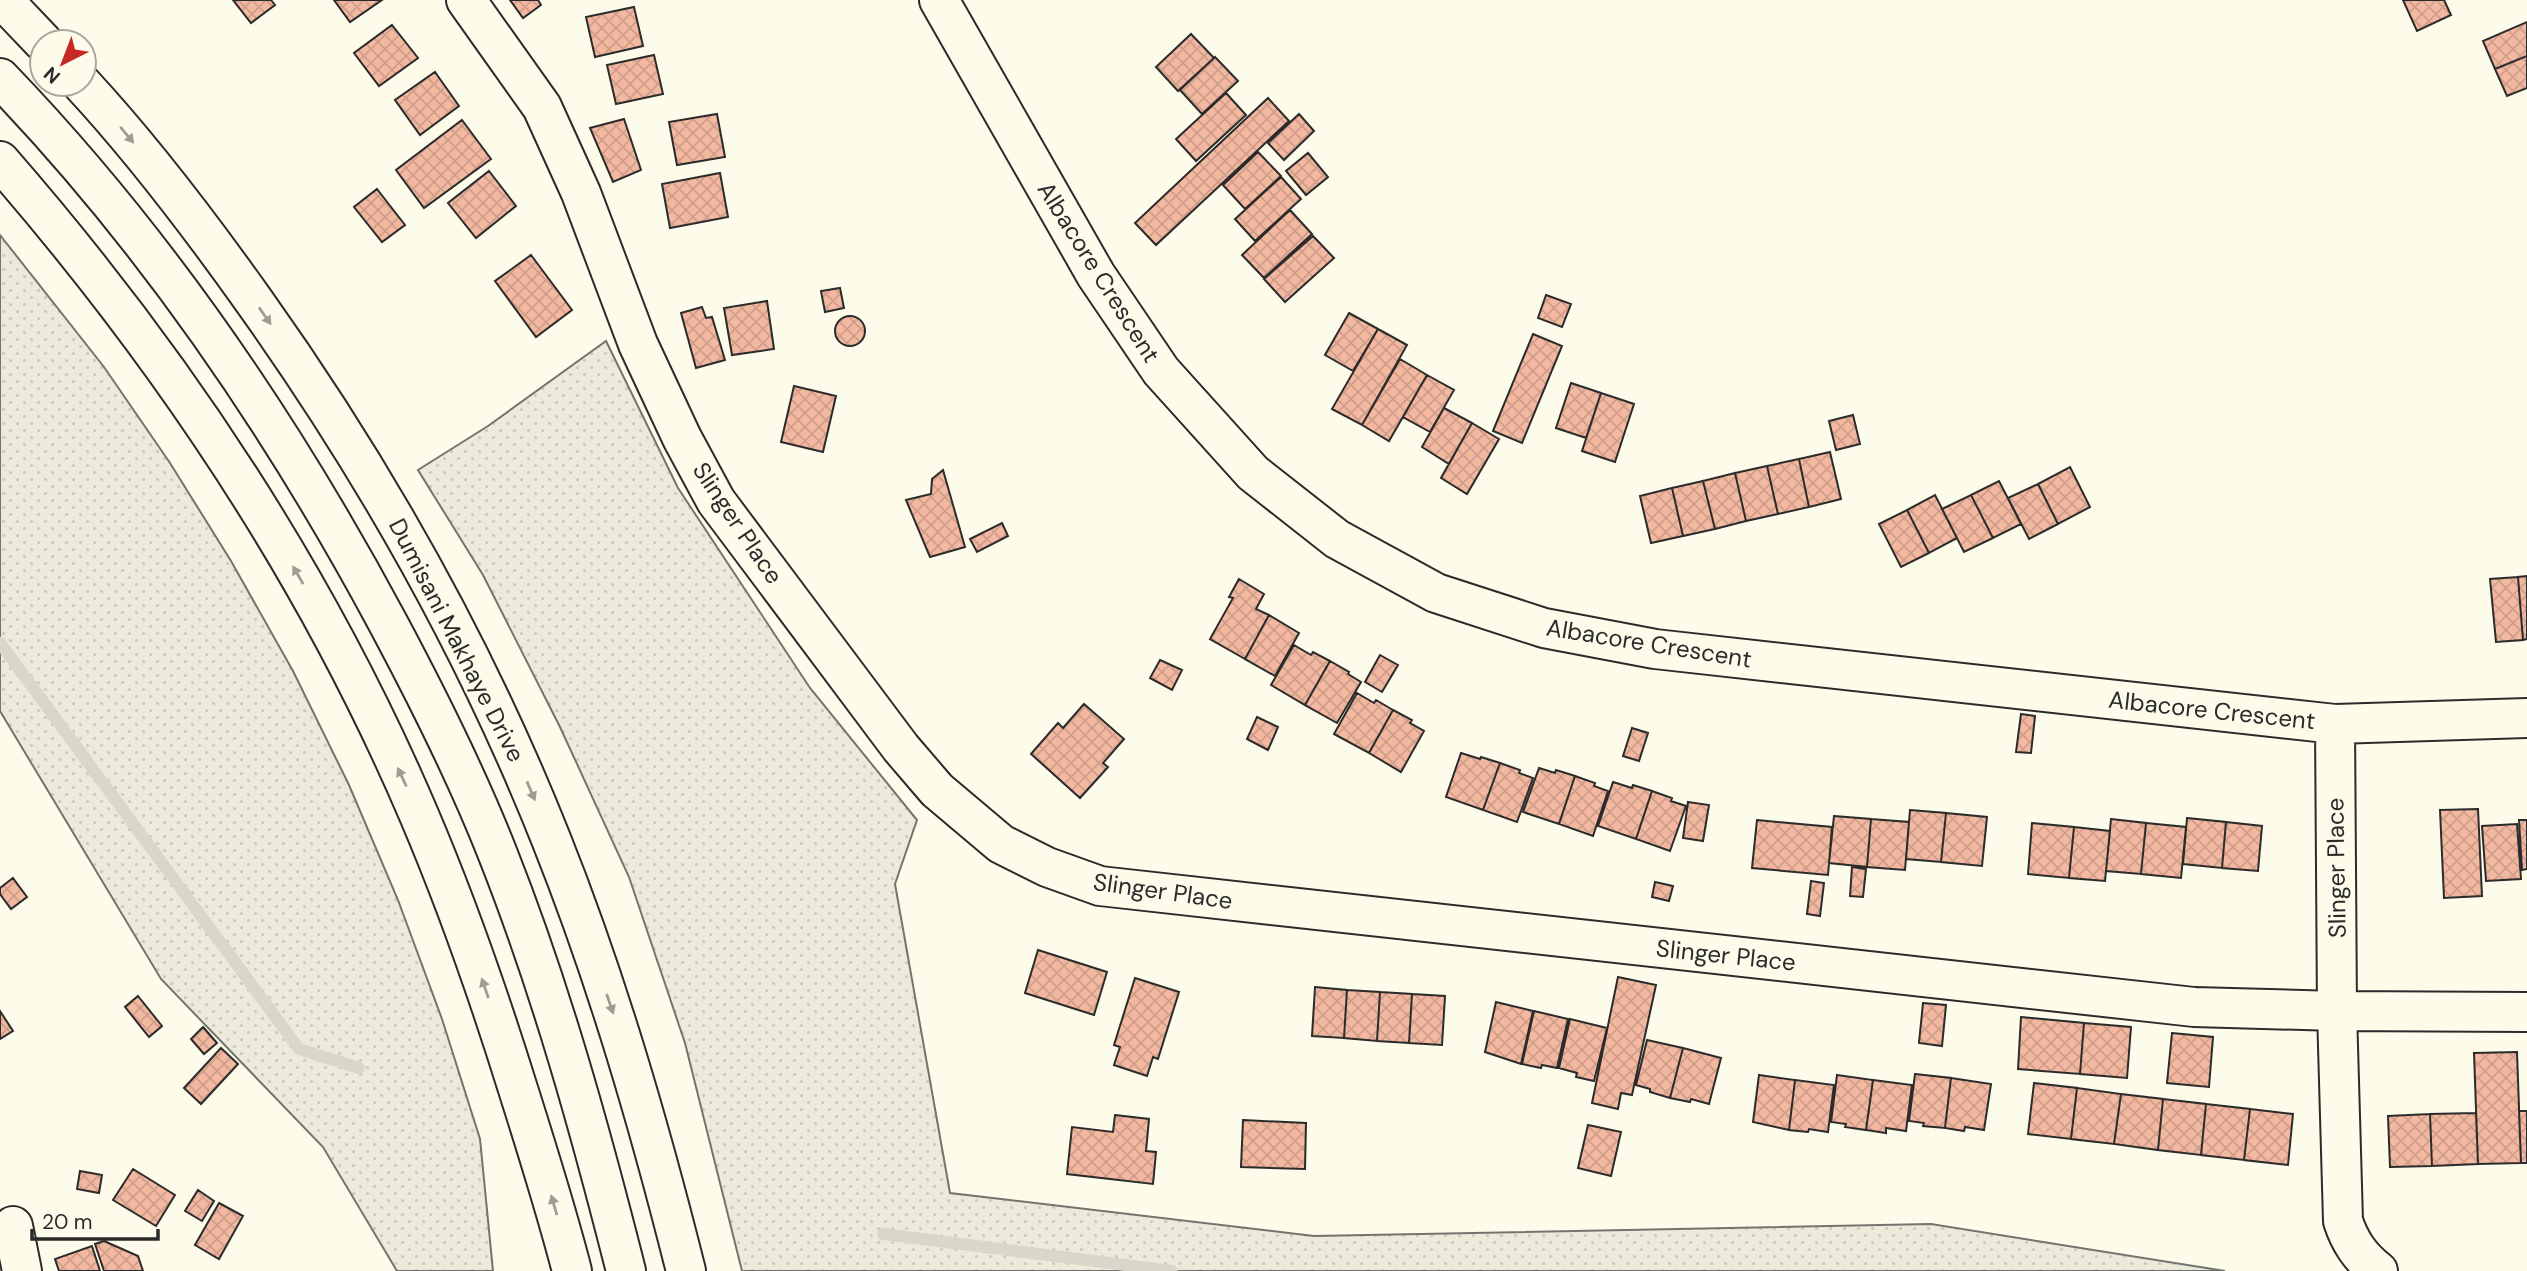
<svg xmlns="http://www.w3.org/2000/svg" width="2527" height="1271" font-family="'DM Sans',sans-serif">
<defs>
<pattern id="grass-dots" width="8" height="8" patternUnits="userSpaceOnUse" patternTransform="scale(1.75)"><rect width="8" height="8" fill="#ecebdb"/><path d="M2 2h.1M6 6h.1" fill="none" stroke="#cbcabc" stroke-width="1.8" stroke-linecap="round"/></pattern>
<pattern id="building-cross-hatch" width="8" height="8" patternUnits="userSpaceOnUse" patternTransform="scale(1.75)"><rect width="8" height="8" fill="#f2b8a0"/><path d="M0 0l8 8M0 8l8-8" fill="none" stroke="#d09e8a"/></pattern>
</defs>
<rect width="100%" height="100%" fill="#fdfbea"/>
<!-- grass -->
<path fill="url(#grass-dots)" stroke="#74746e" stroke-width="2" d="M 0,235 L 104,367 L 170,463 L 231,561 L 293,671 L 349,785 L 398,900 L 442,1019 L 480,1139 L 493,1271 L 397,1271 L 323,1147 L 161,979 L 0,711 Z
M 606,341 L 678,488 L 810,688 L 917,820 L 895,884 L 950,1193 L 1314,1236 L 1931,1224 L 2225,1271 L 742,1271 L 685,1043 L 629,877 L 560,727 L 483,575 L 418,470 L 488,426 Z"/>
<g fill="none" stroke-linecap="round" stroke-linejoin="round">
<!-- stream -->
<path stroke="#d8d7c9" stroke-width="12" d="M 0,643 L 299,1049 L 359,1068
M 883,1234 L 1172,1271"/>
</g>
<!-- building -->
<path fill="url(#building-cross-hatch)" stroke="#2b2b2b" stroke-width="2" d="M 233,0 L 271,0 L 275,5 L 251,23 Z
M 334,0 L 382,0 L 350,22 Z
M 510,0 L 538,0 L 541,5 L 523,18 Z
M 2403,0 L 2444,0 L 2451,15 L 2417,31 Z
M 634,7 L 643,46 L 595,57 L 586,17 Z
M 2527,22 L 2527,56 L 2495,69 L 2483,41 Z
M 392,25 L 418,58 L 379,86 L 354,53 Z
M 1191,34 L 1214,58 L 1178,91 L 1156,67 Z
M 654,55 L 663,94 L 616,104 L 607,65 Z
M 2527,56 L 2527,88 L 2507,96 L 2495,69 Z
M 1215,57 L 1238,81 L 1202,114 L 1180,90 Z
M 435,72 L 459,106 L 420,135 L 395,100 Z
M 1226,93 L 1246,115 L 1196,161 L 1176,139 Z
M 1268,98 L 1289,121 L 1156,245 L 1135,223 Z
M 717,114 L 725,157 L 677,165 L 669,122 Z
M 1299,114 L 1314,131 L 1284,160 L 1268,143 Z
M 624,119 L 641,170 L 613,182 L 590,128 Z
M 462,120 L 491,159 L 424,208 L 396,170 Z
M 1258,152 L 1281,176 L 1245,209 L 1223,185 Z
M 1308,153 L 1328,177 L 1306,195 L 1286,171 Z
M 489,171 L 516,206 L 476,238 L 448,203 Z
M 720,173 L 728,217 L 670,228 L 662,184 Z
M 1281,177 L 1301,199 L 1255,241 L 1235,219 Z
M 377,189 L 405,225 L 382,242 L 354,207 Z
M 1290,210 L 1312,234 L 1264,278 L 1242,255 Z
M 1313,236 L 1334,258 L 1285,302 L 1264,279 Z
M 531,255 L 572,310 L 536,337 L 495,281 Z
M 840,288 L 844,308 L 825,312 L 821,291 Z
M 1546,295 L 1571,304 L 1562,327 L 1538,318 Z
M 767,301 L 774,349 L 732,355 L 724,308 Z
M 702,307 L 706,318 L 712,317 L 725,360 L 696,368 L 681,313 Z
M 1349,313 L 1378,329 L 1353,371 L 1325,355 Z
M835 331a15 15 0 1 1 30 0a15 15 0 1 1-30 0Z
M 1378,329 L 1407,345 L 1362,425 L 1332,409 Z
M 1533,334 L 1562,346 L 1522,443 L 1493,431 Z
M 1400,359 L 1427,375 L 1389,441 L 1362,425 Z
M 1427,375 L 1454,390 L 1430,432 L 1403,417 Z
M 1571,383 L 1601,393 L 1586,438 L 1556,428 Z
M 794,386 L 836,396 L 823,452 L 781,442 Z
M 1601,393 L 1634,404 L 1615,462 L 1582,451 Z
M 1444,408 L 1472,423 L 1449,464 L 1422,447 Z
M 1853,415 L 1860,444 L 1836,450 L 1829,421 Z
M 1472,423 L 1499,439 L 1467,494 L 1441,478 Z
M 1830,452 L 1841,499 L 1809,507 L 1799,459 Z
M 1799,459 L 1809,507 L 1778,514 L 1767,466 Z
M 1767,466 L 1778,514 L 1746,521 L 1735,473 Z
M 2070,467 L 2090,507 L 2058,524 L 2038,484 Z
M 943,470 L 965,547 L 930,557 L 906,500 L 931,494 L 932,479 Z
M 1735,473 L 1746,521 L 1715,529 L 1703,481 Z
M 1703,481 L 1715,529 L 1683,536 L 1672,488 Z
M 1999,481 L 2021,524 L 1993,538 L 1971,495 Z
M 2038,484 L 2058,524 L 2029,539 L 2008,498 Z
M 1672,488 L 1683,536 L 1651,543 L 1640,496 Z
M 1935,495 L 1957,538 L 1929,553 L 1907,510 Z
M 1971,495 L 1993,538 L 1964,552 L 1942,509 Z
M 1907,510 L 1929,553 L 1901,567 L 1879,524 Z
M 1002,523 L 1008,536 L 977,552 L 970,539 Z
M 2527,576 L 2527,639 L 2523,640 L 2518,577 Z
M 2518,577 L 2523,640 L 2496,642 L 2490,579 Z
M 1239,579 L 1264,594 L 1256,609 L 1269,615 L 1245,659 L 1210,639 L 1233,598 L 1229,597 Z
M 1269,615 L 1299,633 L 1275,676 L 1245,659 Z
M 1294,645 L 1311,655 L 1313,652 L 1330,661 L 1305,705 L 1271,685 Z
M 1380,655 L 1398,665 L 1382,692 L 1365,682 Z
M 1160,660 L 1182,670 L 1172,690 L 1150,678 Z
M 1330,661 L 1349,672 L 1348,674 L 1361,682 L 1337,723 L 1305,705 Z
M 1357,693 L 1374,703 L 1376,700 L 1393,710 L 1369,753 L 1334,734 Z
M 1084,704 L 1124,739 L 1103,763 L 1108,767 L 1080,798 L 1031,754 L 1058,723 L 1063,728 Z
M 1393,710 L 1412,720 L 1410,723 L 1424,731 L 1401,772 L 1369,753 Z
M 2021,714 L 2035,716 L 2031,753 L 2016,752 Z
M 1257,717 L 1278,727 L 1268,750 L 1247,739 Z
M 1632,728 L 1648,733 L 1639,761 L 1623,756 Z
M 1461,753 L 1480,759 L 1481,757 L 1500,763 L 1483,810 L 1446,797 Z
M 1500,763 L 1520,770 L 1519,773 L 1533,778 L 1517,822 L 1483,810 Z
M 1539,768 L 1555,773 L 1556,770 L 1575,776 L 1559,824 L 1523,812 Z
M 1575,776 L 1595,783 L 1594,786 L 1608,791 L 1593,836 L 1559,824 Z
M 1613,782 L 1632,788 L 1633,785 L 1652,791 L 1636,839 L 1598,826 Z
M 1652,791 L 1672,798 L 1671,801 L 1686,806 L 1670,851 L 1636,839 Z
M 1688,802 L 1709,805 L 1703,841 L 1683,838 Z
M 2478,809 L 2482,896 L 2444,898 L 2440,810 Z
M 1910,810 L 1946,813 L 1941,862 L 1906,859 Z
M 1946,813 L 1987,817 L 1982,866 L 1941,862 Z
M 1834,816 L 1871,819 L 1867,867 L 1829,863 Z
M 2187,818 L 2226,822 L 2222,868 L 2183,864 Z
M 1871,819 L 1909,822 L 1905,870 L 1867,867 Z
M 2111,819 L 2146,823 L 2141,874 L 2106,871 Z
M 1757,820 L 1832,827 L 1828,875 L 1752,868 Z
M 2519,820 L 2527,820 L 2527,869 L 2522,870 Z
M 2226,822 L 2262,826 L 2258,871 L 2222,868 Z
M 2032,823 L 2074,827 L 2069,878 L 2028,874 Z
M 2146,823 L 2186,827 L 2181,878 L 2141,874 Z
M 2517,824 L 2521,879 L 2486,881 L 2482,826 Z
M 2074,827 L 2110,831 L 2105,881 L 2069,878 Z
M 1852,867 L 1866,869 L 1863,897 L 1850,896 Z
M 13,878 L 27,897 L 11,909 L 0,894 L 0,888 Z
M 1811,881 L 1824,883 L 1820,916 L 1807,914 Z
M 1655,882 L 1673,886 L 1669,901 L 1652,897 Z
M 1038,950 L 1107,972 L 1094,1015 L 1025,993 Z
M 1618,977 L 1656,985 L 1632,1095 L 1621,1093 L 1618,1109 L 1592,1103 Z
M 1135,978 L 1179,992 L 1158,1059 L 1153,1057 L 1147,1076 L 1114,1065 L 1120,1047 L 1114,1045 Z
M 1315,987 L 1347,990 L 1344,1038 L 1312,1036 Z
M 1347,990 L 1380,992 L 1377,1041 L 1344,1038 Z
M 1380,992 L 1412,994 L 1409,1043 L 1377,1041 Z
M 1412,994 L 1445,996 L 1442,1045 L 1409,1043 Z
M 138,996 L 162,1026 L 149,1037 L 125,1007 Z
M 1496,1002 L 1533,1011 L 1521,1064 L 1485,1052 Z
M 1923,1003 L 1946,1005 L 1942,1046 L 1919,1043 Z
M 0,1011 L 13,1031 L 0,1039 Z
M 1534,1011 L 1568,1019 L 1557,1068 L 1542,1065 L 1541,1068 L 1522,1064 Z
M 2021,1017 L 2084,1023 L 2080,1074 L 2018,1069 Z
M 1570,1019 L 1607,1028 L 1594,1081 L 1576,1077 L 1577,1073 L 1559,1068 Z
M 2084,1023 L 2131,1027 L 2127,1078 L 2080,1074 Z
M 203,1027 L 217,1043 L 204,1054 L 191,1039 Z
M 2172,1033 L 2213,1037 L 2209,1087 L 2167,1083 Z
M 1647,1040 L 1683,1048 L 1670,1098 L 1650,1092 L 1650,1089 L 1636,1085 Z
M 221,1048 L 238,1064 L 201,1104 L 184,1088 Z
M 1683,1048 L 1721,1058 L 1709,1104 L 1691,1099 L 1690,1102 L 1670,1098 Z
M 2517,1052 L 2521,1163 L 2478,1164 L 2474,1053 Z
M 1915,1074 L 1951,1078 L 1945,1128 L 1923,1126 L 1924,1123 L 1909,1121 Z
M 1759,1075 L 1795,1080 L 1789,1130 L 1753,1122 Z
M 1837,1075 L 1873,1080 L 1866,1130 L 1845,1127 L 1846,1124 L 1831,1122 Z
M 1951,1078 L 1991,1084 L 1984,1130 L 1965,1127 L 1964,1131 L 1945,1128 Z
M 1795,1080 L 1834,1085 L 1828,1132 L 1809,1129 L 1808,1132 L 1789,1130 Z
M 1873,1080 L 1912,1085 L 1906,1131 L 1886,1128 L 1886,1133 L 1866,1130 Z
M 2034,1083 L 2077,1088 L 2071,1139 L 2028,1134 Z
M 2077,1088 L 2121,1094 L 2114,1144 L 2071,1139 Z
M 2121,1094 L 2163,1099 L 2158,1150 L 2114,1144 Z
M 2163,1099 L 2206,1104 L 2201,1155 L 2158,1150 Z
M 2206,1104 L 2250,1109 L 2244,1160 L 2201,1155 Z
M 2250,1109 L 2293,1114 L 2288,1165 L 2244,1160 Z
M 2519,1111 L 2527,1111 L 2527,1163 L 2521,1163 Z
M 2476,1113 L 2478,1164 L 2432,1166 L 2430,1114 Z
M 2430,1114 L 2432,1166 L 2390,1167 L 2388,1116 Z
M 1115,1115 L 1149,1119 L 1146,1151 L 1156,1152 L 1153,1184 L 1067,1174 L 1072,1127 L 1113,1132 Z
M 1243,1120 L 1306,1123 L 1305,1169 L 1241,1167 Z
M 1588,1125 L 1621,1132 L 1611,1176 L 1578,1168 Z
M 133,1169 L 175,1195 L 156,1226 L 113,1200 Z
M 80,1171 L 102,1175 L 99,1193 L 77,1189 Z
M 198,1190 L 214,1201 L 202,1221 L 185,1211 Z
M 219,1203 L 243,1216 L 219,1259 L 195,1245 Z
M 104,1241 L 138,1256 L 143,1271 L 104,1271 L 95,1244 Z
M 92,1246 L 100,1271 L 59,1271 L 55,1259 Z"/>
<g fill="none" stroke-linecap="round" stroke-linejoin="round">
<!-- minor casing -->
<g stroke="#2b2b2b" stroke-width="42">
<path id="minor" d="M 466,0 L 542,107 L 581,193 L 638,344 L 682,438 L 716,501 L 901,748 L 937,790 L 1001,844 L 1047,867 L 1100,886 L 2194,1007 L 2337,1011 L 2527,1012
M 939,0 L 1096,275 L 1161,371 L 1253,473 L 1337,539 L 1436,593 L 1544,628 L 1655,649 L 2335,724 L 2527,718
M 0,78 C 155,239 283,427 388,623 C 427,696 467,776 497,852 C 551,988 590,1129 626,1271
M 2335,724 L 2337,1011 L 2343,1221 C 2350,1242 2360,1257 2378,1271
M 13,1226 L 22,1271"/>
</g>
<!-- major casing -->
<g stroke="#2b2b2b" stroke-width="42">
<path id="major" d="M 3,0 L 43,42
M 82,84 C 145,152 200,225 254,301 C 373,468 475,648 551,839 C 607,979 649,1124 686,1271
M 0,161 C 170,356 317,576 419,815 C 457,904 489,996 518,1089 C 537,1149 556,1209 572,1271"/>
</g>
<!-- minor -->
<use href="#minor" stroke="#fdfbea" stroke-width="38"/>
<!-- major -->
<use href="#major" stroke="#fdfbea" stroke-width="38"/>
</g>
<!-- one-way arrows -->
<defs><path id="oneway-solid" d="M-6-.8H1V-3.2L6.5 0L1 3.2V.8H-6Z" transform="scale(1.75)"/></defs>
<g fill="#9e9d94">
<use href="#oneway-solid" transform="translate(127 135) rotate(50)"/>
<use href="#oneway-solid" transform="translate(265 316) rotate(55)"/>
<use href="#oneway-solid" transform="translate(298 575) rotate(-120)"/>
<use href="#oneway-solid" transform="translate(402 777) rotate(-115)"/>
<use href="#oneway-solid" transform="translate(531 791) rotate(67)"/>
<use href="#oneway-solid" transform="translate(485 988) rotate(-109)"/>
<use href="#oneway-solid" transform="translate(610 1004) rotate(71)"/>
<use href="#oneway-solid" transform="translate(554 1205) rotate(-106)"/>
</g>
<g text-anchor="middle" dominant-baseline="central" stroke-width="5" stroke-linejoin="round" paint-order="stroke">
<!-- street labels -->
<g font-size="24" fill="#2b2b2b" stroke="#fdfbea">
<text transform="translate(1099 272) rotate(58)">Albacore Crescent</text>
<text transform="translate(738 523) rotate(56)">Slinger Place</text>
<text transform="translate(457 640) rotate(63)">Dumisani Makhaye Drive</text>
<text transform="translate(1649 643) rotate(9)">Albacore Crescent</text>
<text transform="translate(2212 710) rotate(6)">Albacore Crescent</text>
<text transform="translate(2336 868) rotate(-91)">Slinger Place</text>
<text transform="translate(1163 891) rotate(8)">Slinger Place</text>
<text transform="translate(1726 955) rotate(6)">Slinger Place</text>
</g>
</g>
<!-- north arrow -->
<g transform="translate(63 63) rotate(222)"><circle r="33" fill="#fdfbea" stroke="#a9a89e" stroke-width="2"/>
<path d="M0-5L12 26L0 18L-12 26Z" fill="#c62828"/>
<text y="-10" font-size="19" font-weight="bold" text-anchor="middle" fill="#2b2b2b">N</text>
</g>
<!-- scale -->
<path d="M32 1229v10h126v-10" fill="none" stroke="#2b2b2b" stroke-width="3.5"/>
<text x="42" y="1229" font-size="21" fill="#2b2b2b" stroke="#fdfbea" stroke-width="5" paint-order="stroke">20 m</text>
</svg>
